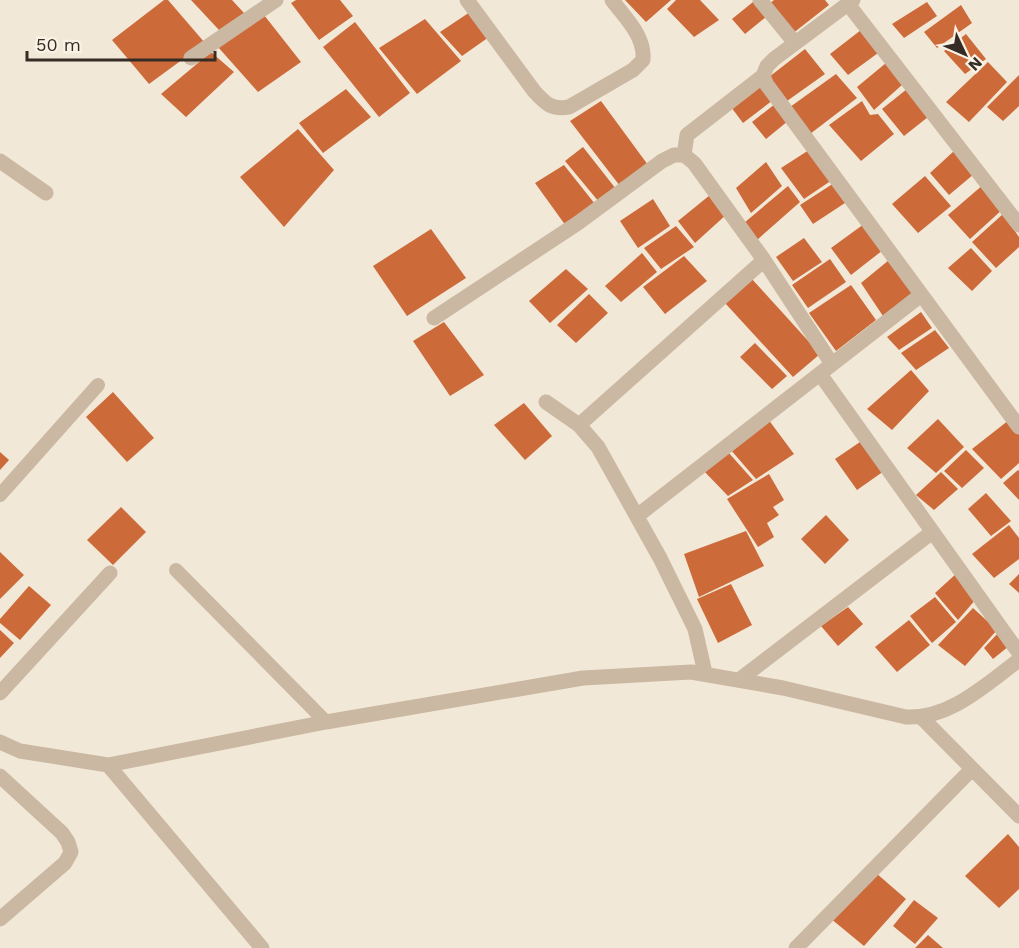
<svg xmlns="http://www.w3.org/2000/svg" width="1019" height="948" font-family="'Work Sans',sans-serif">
<rect width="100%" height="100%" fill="#f2e8d7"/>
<!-- building -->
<path fill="#cd6a3a" d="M 164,0 L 168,0 L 205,43 L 149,84 L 112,40 Z
M 191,0 L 232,0 L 244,13 L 219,30 Z
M 296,0 L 340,0 L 353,16 L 319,40 L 291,3 Z
M 625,0 L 671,0 L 646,22 Z
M 676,0 L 700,0 L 719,20 L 694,37 L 667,9 Z
M 774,0 L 825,0 L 829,5 L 792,34 L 769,4 Z
M 753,2 L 766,17 L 745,34 L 732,19 Z
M 927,2 L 937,16 L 904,38 L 892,24 Z
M 961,5 L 972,23 L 937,48 L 924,32 Z
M 470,12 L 489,37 L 462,56 L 440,32 Z
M 264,15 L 301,62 L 258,92 L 218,47 Z
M 425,19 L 461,61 L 417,94 L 379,48 Z
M 355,22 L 410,93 L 379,117 L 323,47 Z
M 861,30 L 878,53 L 848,75 L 830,54 Z
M 966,34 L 986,59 L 965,74 L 944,51 Z
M 805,49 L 825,74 L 787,101 L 769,77 Z
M 211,52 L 234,72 L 186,117 L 161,94 Z
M 988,62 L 1007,82 L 969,122 L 946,102 Z
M 886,63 L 903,84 L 874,110 L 857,87 Z
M 836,74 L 857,98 L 810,134 L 790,107 Z
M 1019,75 L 1019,106 L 1003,121 L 987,107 Z
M 763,85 L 773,100 L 743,123 L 731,107 Z
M 346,89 L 371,117 L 323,153 L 299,123 Z
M 907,89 L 928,117 L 904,136 L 882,109 Z
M 601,101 L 648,165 L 620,186 L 570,121 Z
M 862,101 L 870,115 L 878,114 L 894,134 L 861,161 L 829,125 Z
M 775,104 L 788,121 L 766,139 L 752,122 Z
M 298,129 L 334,170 L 284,227 L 240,177 Z
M 583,147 L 616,189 L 599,202 L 565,161 Z
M 809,150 L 832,180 L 804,199 L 781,168 Z
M 954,151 L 974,174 L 949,195 L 930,173 Z
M 766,162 L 782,186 L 751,213 L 736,188 Z
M 564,165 L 595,204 L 566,226 L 535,183 Z
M 925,176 L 951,206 L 918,233 L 892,204 Z
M 834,183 L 848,201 L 813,224 L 800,205 Z
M 984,184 L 1004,208 L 970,239 L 948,215 Z
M 788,186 L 800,202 L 757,240 L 744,223 Z
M 710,195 L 727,214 L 695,243 L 678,221 Z
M 653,199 L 670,226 L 638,248 L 620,221 Z
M 1003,214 L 1019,237 L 1019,247 L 996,268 L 972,242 Z
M 864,224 L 883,250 L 851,275 L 831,248 Z
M 676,226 L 694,247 L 661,269 L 644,248 Z
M 431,229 L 466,278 L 407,316 L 373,266 Z
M 804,238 L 822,262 L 793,281 L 776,257 Z
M 971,248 L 992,271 L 972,291 L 948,268 Z
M 642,253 L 657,272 L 621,302 L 605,286 Z
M 684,256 L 707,281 L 665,314 L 643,287 Z
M 830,259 L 846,282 L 808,308 L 792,285 Z
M 889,260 L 915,292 L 885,319 L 861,283 Z
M 566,269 L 588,289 L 550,323 L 529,301 Z
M 751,278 L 820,354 L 793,377 L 725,303 Z
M 851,285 L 876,320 L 836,351 L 809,313 Z
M 589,294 L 608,313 L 576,343 L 557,325 Z
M 921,312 L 932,328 L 899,350 L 887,337 Z
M 444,322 L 484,375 L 450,396 L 413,341 Z
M 935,330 L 949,348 L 916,370 L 901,353 Z
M 755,343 L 787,376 L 772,389 L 740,357 Z
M 911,370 L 929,391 L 892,430 L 867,409 Z
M 113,392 L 154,438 L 127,462 L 86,417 Z
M 524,403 L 552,436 L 525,460 L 494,425 Z
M 768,419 L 794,454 L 756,479 L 730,449 Z
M 938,419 L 964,447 L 936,473 L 907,448 Z
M 1009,420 L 1019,433 L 1019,463 L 1001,479 L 972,449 Z
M 863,440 L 884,471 L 857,490 L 835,459 Z
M 966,450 L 984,468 L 962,488 L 944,471 Z
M 0,452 L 9,460 L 0,470 Z
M 728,452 L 753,480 L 728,496 L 702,469 Z
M 1018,470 L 1019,471 L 1019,500 L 1003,483 Z
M 941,472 L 958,489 L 934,510 L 916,495 Z
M 769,474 L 784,500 L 773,507 L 779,515 L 767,523 L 774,537 L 758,547 L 727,499 Z
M 986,493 L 1011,521 L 991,536 L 968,509 Z
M 121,507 L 146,532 L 113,565 L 87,540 Z
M 826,515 L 849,540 L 825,564 L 801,539 Z
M 1009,525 L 1019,538 L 1019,559 L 994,578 L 972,554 Z
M 746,531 L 764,566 L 699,597 L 684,554 Z
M 0,552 L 24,575 L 0,599 Z
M 957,573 L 976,599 L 958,620 L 935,593 Z
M 1019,574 L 1019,593 L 1009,584 Z
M 731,584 L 752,625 L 718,643 L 697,599 Z
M 29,586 L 51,605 L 20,640 L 0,623 L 0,619 Z
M 935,597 L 956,622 L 932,643 L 910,616 Z
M 848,607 L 863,624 L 838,646 L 821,626 Z
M 973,608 L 997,630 L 965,666 L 938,645 Z
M 909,620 L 930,645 L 897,672 L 875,647 Z
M 0,630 L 14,643 L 0,658 Z
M 999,632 L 1009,646 L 993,659 L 984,648 Z
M 1008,834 L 1019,847 L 1019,889 L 999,908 L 965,876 Z
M 876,873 L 906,899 L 864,946 L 830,918 Z
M 914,900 L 938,918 L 915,944 L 893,926 Z
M 928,935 L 943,948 L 915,948 Z"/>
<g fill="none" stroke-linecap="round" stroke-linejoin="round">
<!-- service -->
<path stroke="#cbb8a3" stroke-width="14" d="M 0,495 L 98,385
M 176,570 L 326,722"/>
<!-- minor -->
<path stroke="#cbb8a3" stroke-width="15" d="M 467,0 L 534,91 C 545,103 551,110 569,107 L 633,70 L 643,60 C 645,36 626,19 612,0
M 760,0 L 795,43
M 853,0 L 774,59 L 767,66 L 763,76 L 767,85 L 1019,427
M 848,4 L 1019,225
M 191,58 L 276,0
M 684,155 L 687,135 L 763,76
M 0,161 L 46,193
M 434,318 L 578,223 L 662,161 L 674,155 L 684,155 L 694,163 L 764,260 L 832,364
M 820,374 L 1019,653
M 546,402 L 579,425 L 598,447 L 660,558 L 695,629 L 705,673
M 579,425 L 764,260
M 637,516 L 921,295
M 739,680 L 931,533
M 0,693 L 110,573
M 922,718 L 1019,816
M 0,742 L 20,751 L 108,765 L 326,722 L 583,678 L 691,672 L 783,688 L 906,717 C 950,719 985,685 1019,660
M 108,765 L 262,948
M 0,776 L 62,833 L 68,842 L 71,852 L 65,863 L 0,919
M 796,948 L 972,769"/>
</g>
<!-- north arrow -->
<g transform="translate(965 54) rotate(134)" stroke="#faf2e4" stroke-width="4.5" paint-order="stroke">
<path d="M0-4.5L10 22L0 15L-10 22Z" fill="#352c25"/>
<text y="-9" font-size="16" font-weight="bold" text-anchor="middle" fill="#352c25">N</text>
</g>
<!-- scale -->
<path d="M27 51v9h188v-9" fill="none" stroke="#352c25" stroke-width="3"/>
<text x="36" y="51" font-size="18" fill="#352c25" stroke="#faf2e4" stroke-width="4.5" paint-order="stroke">50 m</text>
</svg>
